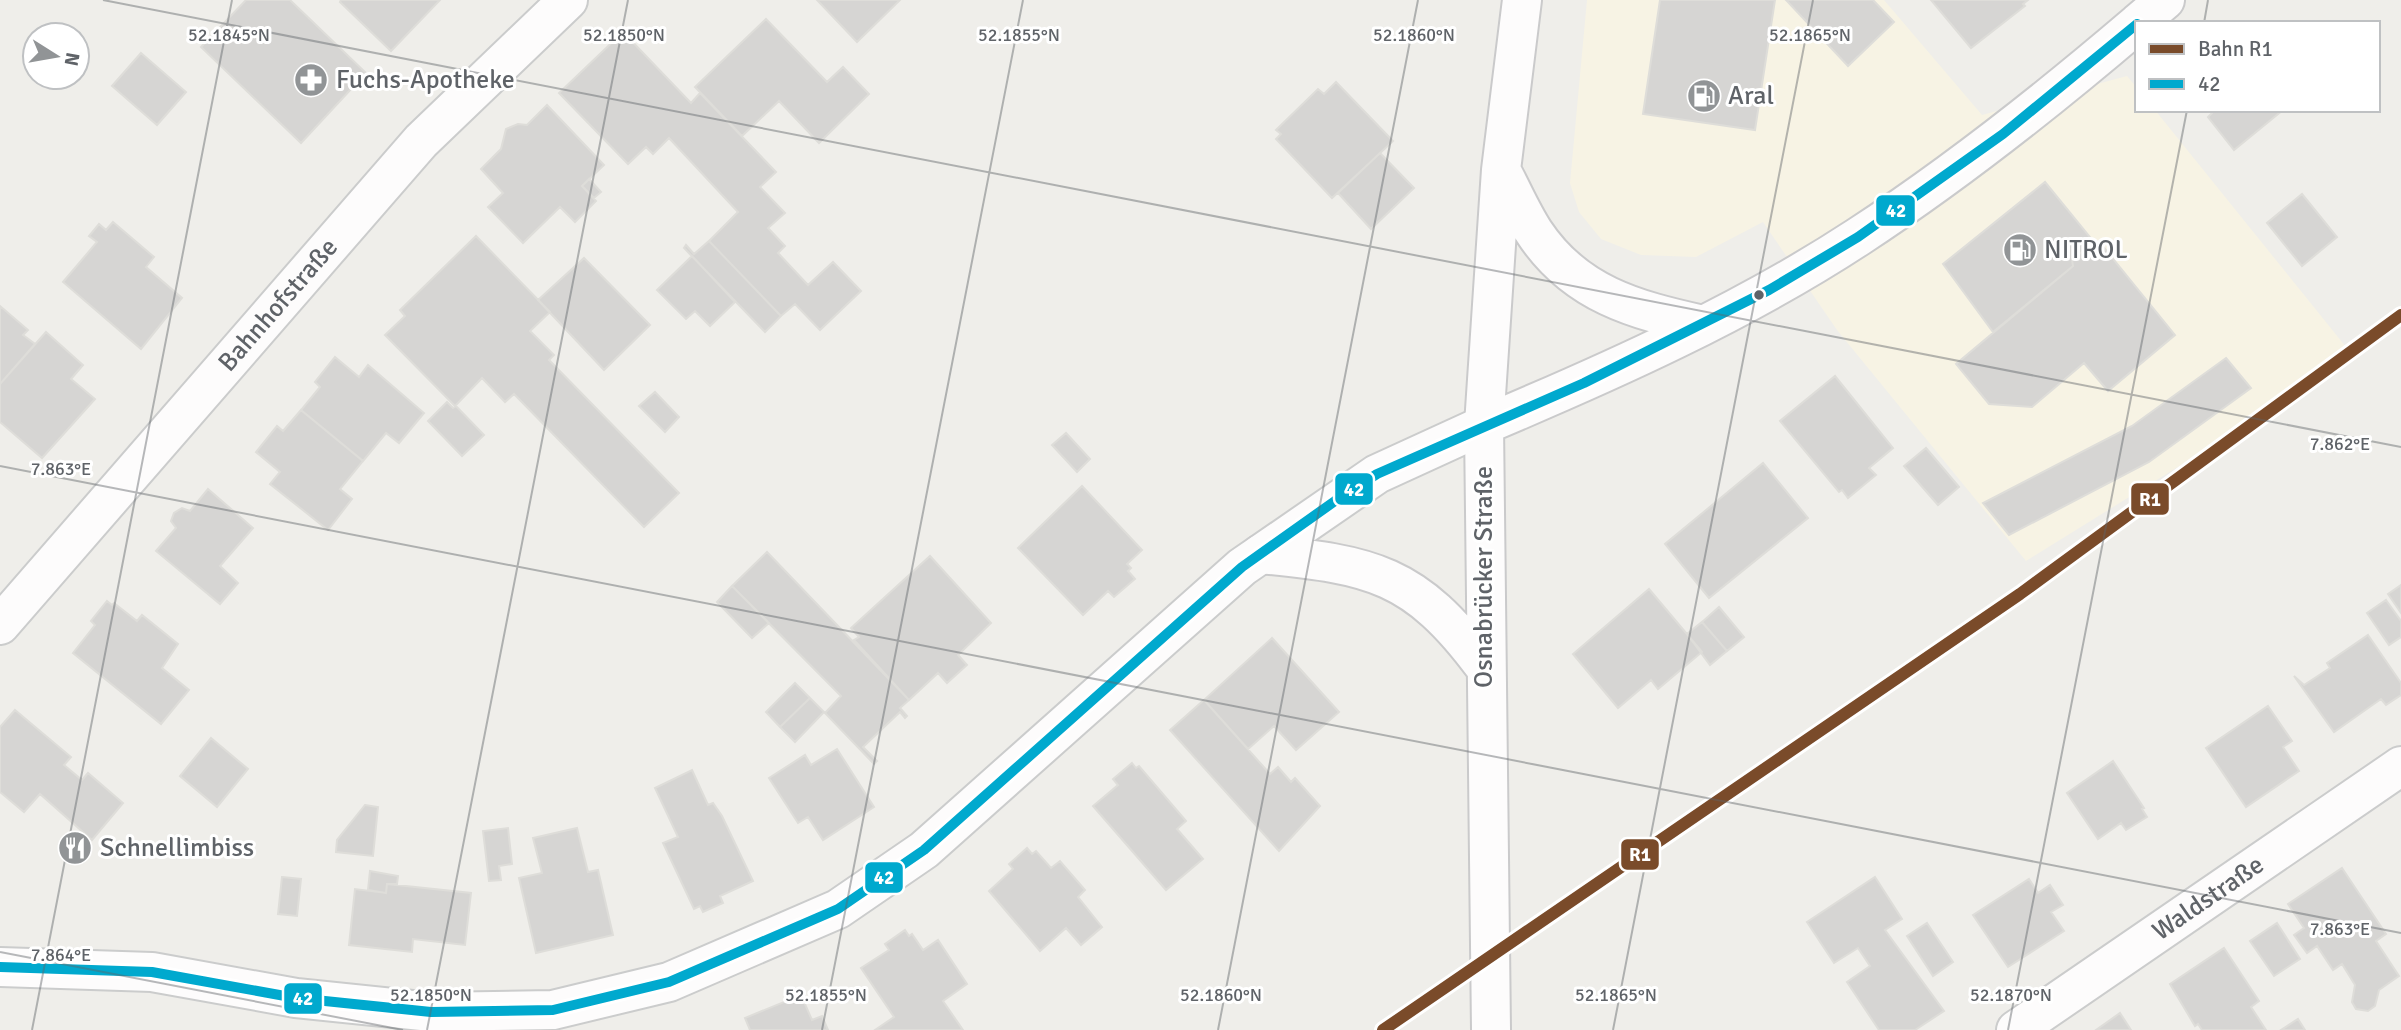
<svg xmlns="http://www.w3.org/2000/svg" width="2401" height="1030" font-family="Signika,sans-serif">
<rect width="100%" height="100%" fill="#efeeea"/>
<!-- commercial -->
<path fill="#f7f3e4" d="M 1587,0 L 1884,0 L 1982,115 L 2127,76 L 2137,88 L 2137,110 L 2155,110 L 2346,347 L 2205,450 L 2026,561 L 1837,330 L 1763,222 L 1696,257 L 1641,255 L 1601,239 L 1579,212 L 1570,183 Z"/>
<!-- building -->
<path fill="#d6d5d3" stroke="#deddd9" stroke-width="2" d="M 246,0 L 290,0 L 366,73 L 301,143 L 201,47 Z
M 341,0 L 440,0 L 391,51 L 340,2 Z
M 817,0 L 900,0 L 857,42 Z
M 1660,0 L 1775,0 L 1755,130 L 1643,114 Z
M 1786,0 L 1873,0 L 1894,22 L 1848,66 Z
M 1931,0 L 2028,0 L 2023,4 L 2025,6 L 1971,48 Z
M 766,19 L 827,82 L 843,67 L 869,94 L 819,143 L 779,101 L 742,136 L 695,87 Z
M 623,32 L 691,103 L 700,93 L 776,172 L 760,187 L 785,213 L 768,228 L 785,246 L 778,253 L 808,285 L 833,262 L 861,291 L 820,330 L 795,304 L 781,316 L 709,241 L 738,212 L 669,138 L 653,154 L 646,147 L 628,164 L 559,93 Z
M 141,53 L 186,92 L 157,125 L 112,86 Z
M 1336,82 L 1393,141 L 1332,198 L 1276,139 L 1281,134 L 1276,130 L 1318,89 L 1324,94 Z
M 547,105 L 604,165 L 582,186 L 596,201 L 575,222 L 560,207 L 523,243 L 488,207 L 503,193 L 481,169 L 501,149 L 506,129 L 518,124 L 527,125 Z
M 2215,110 L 2283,110 L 2234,150 L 2208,117 Z
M 1380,153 L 1414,188 L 1371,229 L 1338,193 Z
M 589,179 L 601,192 L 594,198 L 582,186 Z
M 2045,182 L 2094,242 L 2072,260 L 2073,266 L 1993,332 L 1943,264 Z
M 2302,194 L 2337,237 L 2302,266 L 2267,223 Z
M 113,222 L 154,257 L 146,267 L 182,298 L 141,349 L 63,282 L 97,242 L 89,236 L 99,224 L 106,230 Z
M 476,236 L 550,312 L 530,331 L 554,355 L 549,360 L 679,493 L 644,527 L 514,394 L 505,402 L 482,378 L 455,406 L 385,335 L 405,316 L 400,310 Z
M 709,241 L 781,316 L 765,332 L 684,248 L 686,245 L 694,254 Z
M 2094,242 L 2101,244 L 2175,335 L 2108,391 L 2084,363 L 2032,407 L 1989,404 L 1956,364 L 2073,266 L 2072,260 Z
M 692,256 L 735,302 L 710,326 L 695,311 L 686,319 L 657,290 Z
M 584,258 L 650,325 L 604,370 L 538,300 Z
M 0,306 L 28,330 L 23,335 L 35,344 L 0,384 Z
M 46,332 L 83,365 L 71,379 L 95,399 L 42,458 L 0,422 L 0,384 Z
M 335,357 L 359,377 L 368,365 L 424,413 L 399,443 L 386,433 L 363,461 L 301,410 L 320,387 L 315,382 Z
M 2226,358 L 2251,388 L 2149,462 L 2009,535 L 1983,503 L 2132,426 Z
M 1835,376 L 1893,448 L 1869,468 L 1876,475 L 1848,498 L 1842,490 L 1839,492 L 1780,421 Z
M 655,392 L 679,417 L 665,432 L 639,406 Z
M 447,402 L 453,408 L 456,406 L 484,435 L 462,456 L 428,421 Z
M 301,410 L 363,461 L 340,489 L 352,499 L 328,530 L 270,484 L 280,472 L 256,452 L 277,426 L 283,431 Z
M 1066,433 L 1090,459 L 1077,472 L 1052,445 Z
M 1926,448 L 1959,487 L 1938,505 L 1904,466 Z
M 1763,463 L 1808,518 L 1709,598 L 1665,544 Z
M 1082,486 L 1142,550 L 1127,564 L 1131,568 L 1128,571 L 1135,579 L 1114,597 L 1108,591 L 1083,615 L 1018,548 Z
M 208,489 L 253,528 L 220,566 L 238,583 L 220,604 L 156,551 L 176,528 L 171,521 L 174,513 L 182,508 L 190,511 Z
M 767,552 L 909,700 L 900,708 L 907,716 L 905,718 L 900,712 L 863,747 L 877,761 L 874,764 L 825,713 L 841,696 L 732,586 Z
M 930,556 L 991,623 L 958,655 L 967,665 L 947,683 L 938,673 L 909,700 L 854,640 L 859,637 L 851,628 Z
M 2401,585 L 2401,613 L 2388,594 Z
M 732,586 L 769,623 L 752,638 L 717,602 Z
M 1649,589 L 1702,652 L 1658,689 L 1651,680 L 1618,708 L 1573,654 Z
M 2386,600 L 2401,621 L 2401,637 L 2389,645 L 2367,613 Z
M 107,601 L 112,605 L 114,603 L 137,621 L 142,615 L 178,644 L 162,668 L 189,690 L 161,724 L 73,653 L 95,625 L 91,621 Z
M 1719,607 L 1744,637 L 1727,651 L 1702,622 Z
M 1702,622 L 1727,651 L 1710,665 L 1687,634 Z
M 2368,635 L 2401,683 L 2401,695 L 2386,705 L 2381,699 L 2334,732 L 2294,676 L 2304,685 L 2330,668 L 2327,663 Z
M 1272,638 L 1339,712 L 1296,750 L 1274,726 L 1248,749 L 1204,700 Z
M 795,683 L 810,698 L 780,727 L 766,712 Z
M 810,698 L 824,712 L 795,742 L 780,727 Z
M 1204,700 L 1270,774 L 1278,767 L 1291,782 L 1295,778 L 1320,806 L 1279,851 L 1170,730 Z
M 2268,706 L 2292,741 L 2283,747 L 2299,771 L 2246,807 L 2206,748 Z
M 15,710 L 71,757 L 64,765 L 82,780 L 88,773 L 123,803 L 92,840 L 40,794 L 24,812 L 0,792 L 0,727 Z
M 211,738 L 248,769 L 217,807 L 180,776 Z
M 837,749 L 874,807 L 823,840 L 808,817 L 798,823 L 769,778 L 805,755 L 811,765 Z
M 2113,761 L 2144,808 L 2142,809 L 2147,817 L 2126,830 L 2121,823 L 2098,839 L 2067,793 Z
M 1132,763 L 1136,768 L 1139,766 L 1186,821 L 1177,829 L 1203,859 L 1166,890 L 1093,806 L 1118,785 L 1113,779 Z
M 692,770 L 708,805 L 713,803 L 722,816 L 753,881 L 720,896 L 723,903 L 703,912 L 700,906 L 694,909 L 663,843 L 678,837 L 655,788 Z
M 365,805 L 378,807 L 373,856 L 336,852 L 337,840 Z
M 508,828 L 512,864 L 499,866 L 501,880 L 489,881 L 483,831 Z
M 577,828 L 588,872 L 598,870 L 613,935 L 536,953 L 519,878 L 542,873 L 533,838 Z
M 1027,848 L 1032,854 L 1036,851 L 1051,868 L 1060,861 L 1085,890 L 1078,897 L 1102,927 L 1081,945 L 1066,928 L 1040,951 L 989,891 L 1013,869 L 1009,864 Z
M 2342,868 L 2386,934 L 2376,941 L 2399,976 L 2379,990 L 2375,1006 L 2368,1011 L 2356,1009 L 2352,1002 L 2355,985 L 2342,964 L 2333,970 L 2317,946 L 2307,953 L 2294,935 L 2304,928 L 2288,904 Z
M 370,871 L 398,876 L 397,884 L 387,884 L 386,893 L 368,890 Z
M 282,877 L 301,879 L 297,916 L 278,914 Z
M 1875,877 L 1902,919 L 1885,930 L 1944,1011 L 1915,1030 L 1879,1030 L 1847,982 L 1870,966 L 1858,948 L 1834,963 L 1807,922 Z
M 2029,879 L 2038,893 L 2050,885 L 2063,905 L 2051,912 L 2064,931 L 2008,967 L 1973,915 Z
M 387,884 L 471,893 L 465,945 L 413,939 L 412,952 L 349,945 L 355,889 L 386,893 Z
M 1927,923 L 1953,962 L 1933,976 L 1907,936 Z
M 2277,923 L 2300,959 L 2274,976 L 2250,941 Z
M 905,930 L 909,936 L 912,934 L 923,950 L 938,940 L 967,984 L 943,1001 L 963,1030 L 875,1030 L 894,1017 L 861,968 L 889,950 L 885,944 Z
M 2224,948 L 2259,1001 L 2251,1007 L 2266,1030 L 2202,1030 L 2198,1024 L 2195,1026 L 2170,984 Z
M 801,995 L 812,1020 L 822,1016 L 828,1030 L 750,1030 L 745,1018 Z
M 2120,1013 L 2131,1030 L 2096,1030 Z
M 2298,1019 L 2305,1030 L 2281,1030 Z"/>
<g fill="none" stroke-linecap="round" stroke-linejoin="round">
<!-- minor casing -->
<g stroke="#cbcccc" stroke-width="42">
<g id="minor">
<path id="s1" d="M 0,625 L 421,141 L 568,0"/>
<path id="s2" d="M 2016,1030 L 2401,766"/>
</g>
</g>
<!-- tertiary casing -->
<g stroke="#cbcccc" stroke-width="42">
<path id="tertiary" d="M 0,967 L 152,972 L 296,998 L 431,1012 L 553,1010 L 669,982 L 838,909 L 924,850 L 1242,567 L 1377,474 L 1484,425"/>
</g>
<!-- secondary casing -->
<g stroke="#cacacb" stroke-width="42">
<path id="secondary" d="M 2138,23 L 2165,0
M 1501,170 C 1512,190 1521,212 1534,232 C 1575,294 1635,310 1703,325
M 1484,425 C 1612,371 1742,313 1858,237 C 1956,173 2048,100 2137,24
M 1261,554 C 1372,565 1415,573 1484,666
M 1491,1030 L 1484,425 L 1501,170 L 1522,0"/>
</g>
<!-- minor -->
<use href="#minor" stroke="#fdfcfc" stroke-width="38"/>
<!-- tertiary -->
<use href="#tertiary" stroke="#fdfcfc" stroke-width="38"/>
<!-- secondary -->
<use href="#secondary" stroke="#fdfcfc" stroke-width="38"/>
<!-- bus-1 casing -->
<g stroke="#fff" stroke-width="16">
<path id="bus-1" d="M 0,967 L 152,972 L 296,998 L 431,1012 L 553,1010 L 669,982 L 838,909 L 924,850 L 1242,567 L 1335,501 L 1377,474 L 1584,383 L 1769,290 L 1858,237 L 2003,134 L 2137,24"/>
</g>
<!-- bus-1 -->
<use href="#bus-1" stroke="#00a9ce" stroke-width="10"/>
<!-- rail-1 casing -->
<g stroke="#fff" stroke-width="18">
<path id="rail-1" d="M 1383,1030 L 2020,594 L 2401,315"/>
</g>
<!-- rail-1 -->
<use href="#rail-1" stroke="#7a4b2a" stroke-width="12"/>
</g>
<!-- ticks -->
<path fill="none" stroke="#5f6368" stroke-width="2" stroke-opacity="0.45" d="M 103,0 L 2401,447M 2204,23 L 2208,0M 0,466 L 2401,933M 0,952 L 403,1030M 32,1030 L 232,0M 427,1030 L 628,0M 822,1030 L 1023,0M 1218,1030 L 1418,0M 1613,1030 L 1813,0M 2008,1030 L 2187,110"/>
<!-- icons -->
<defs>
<g id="pharmacy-disc" transform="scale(1.75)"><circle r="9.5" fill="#919496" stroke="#fff"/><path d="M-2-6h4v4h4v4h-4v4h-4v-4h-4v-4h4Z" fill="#fff"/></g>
<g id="fuel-disc" transform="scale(1.75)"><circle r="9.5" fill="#919496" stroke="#fff"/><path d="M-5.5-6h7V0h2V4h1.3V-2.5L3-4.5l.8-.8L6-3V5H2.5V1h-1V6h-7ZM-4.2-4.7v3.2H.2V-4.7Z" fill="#fff"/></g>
<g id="restaurant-disc" transform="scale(1.75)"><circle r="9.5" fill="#919496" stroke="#fff"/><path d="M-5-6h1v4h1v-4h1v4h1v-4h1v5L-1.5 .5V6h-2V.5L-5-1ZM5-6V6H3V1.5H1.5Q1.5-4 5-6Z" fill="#fff"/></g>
</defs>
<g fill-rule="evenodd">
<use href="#pharmacy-disc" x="311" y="80"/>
<use href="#fuel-disc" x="1704" y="96"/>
<use href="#fuel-disc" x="2020" y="250"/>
<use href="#restaurant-disc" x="75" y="848"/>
</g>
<!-- markers -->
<circle fill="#5f6368" stroke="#fff" stroke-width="2.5" cx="1759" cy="295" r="6"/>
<g text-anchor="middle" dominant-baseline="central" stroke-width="6" stroke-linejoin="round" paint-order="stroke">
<!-- poi labels -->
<g font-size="26" fill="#5f6368" stroke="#fff" text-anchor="start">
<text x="336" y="80">Fuchs-Apotheke</text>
<text x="1728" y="96">Aral</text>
<text x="2044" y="250">NITROL</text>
<text x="100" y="848">Schnellimbiss</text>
</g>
<!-- street labels -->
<g font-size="26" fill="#5f6368" stroke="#fff">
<text stroke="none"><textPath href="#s1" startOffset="424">Bahnhofstraße</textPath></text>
<text transform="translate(1484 577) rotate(-90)">Osnabrücker Straße</text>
<text stroke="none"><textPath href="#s2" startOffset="233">Waldstraße</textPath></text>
</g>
</g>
<g font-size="18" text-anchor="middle" fill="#5f6368" stroke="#fff" stroke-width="6" stroke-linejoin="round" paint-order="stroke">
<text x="229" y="41">52.1845°N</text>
<text x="624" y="41">52.1850°N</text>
<text x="1019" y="41">52.1855°N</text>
<text x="1414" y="41">52.1860°N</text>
<text x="1810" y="41">52.1865°N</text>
<text x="2340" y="450">7.862°E</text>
<text x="61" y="475">7.863°E</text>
<text x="2340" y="935">7.863°E</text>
<text x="61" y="961">7.864°E</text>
<text x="431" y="1001">52.1850°N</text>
<text x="826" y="1001">52.1855°N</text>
<text x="1221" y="1001">52.1860°N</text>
<text x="1616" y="1001">52.1865°N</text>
<text x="2011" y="1001">52.1870°N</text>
</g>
<g stroke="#fff" stroke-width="2.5">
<rect x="1875" y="194" width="41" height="33" rx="7" fill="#00a9ce"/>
<rect x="1334" y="472" width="40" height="34" rx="7" fill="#00a9ce"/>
<rect x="2130" y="482" width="40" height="34" rx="7" fill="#7a4b2a"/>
<rect x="1620" y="838" width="40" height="33" rx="7" fill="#7a4b2a"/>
<rect x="864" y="861" width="40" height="33" rx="7" fill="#00a9ce"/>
<rect x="283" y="982" width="40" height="33" rx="7" fill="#00a9ce"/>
</g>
<g font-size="19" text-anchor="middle" font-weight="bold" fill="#fff">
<text x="1896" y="217">42</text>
<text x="1354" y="496">42</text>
<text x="2150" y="506">R1</text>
<text x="1640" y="861">R1</text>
<text x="884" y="884">42</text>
<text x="303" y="1005">42</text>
</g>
<!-- legend -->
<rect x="2135" y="21" width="245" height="91" fill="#ffffff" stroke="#bfc1c3" stroke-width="2"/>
<rect x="2149" y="44" width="35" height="10" fill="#7a4b2a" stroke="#bfc1c3" stroke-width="2"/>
<text x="2198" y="56" font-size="21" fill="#5f6368">Bahn R1</text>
<rect x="2149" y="79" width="35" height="10" fill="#00a9ce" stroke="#bfc1c3" stroke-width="2"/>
<text x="2198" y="91" font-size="21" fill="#5f6368">42</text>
<!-- north arrow -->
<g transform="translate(56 56) rotate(101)"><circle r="33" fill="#ffffff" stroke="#bfc1c3" stroke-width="2"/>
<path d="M0-5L12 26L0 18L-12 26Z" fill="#919496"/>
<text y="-10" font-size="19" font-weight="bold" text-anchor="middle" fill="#5f6368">N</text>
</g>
</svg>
